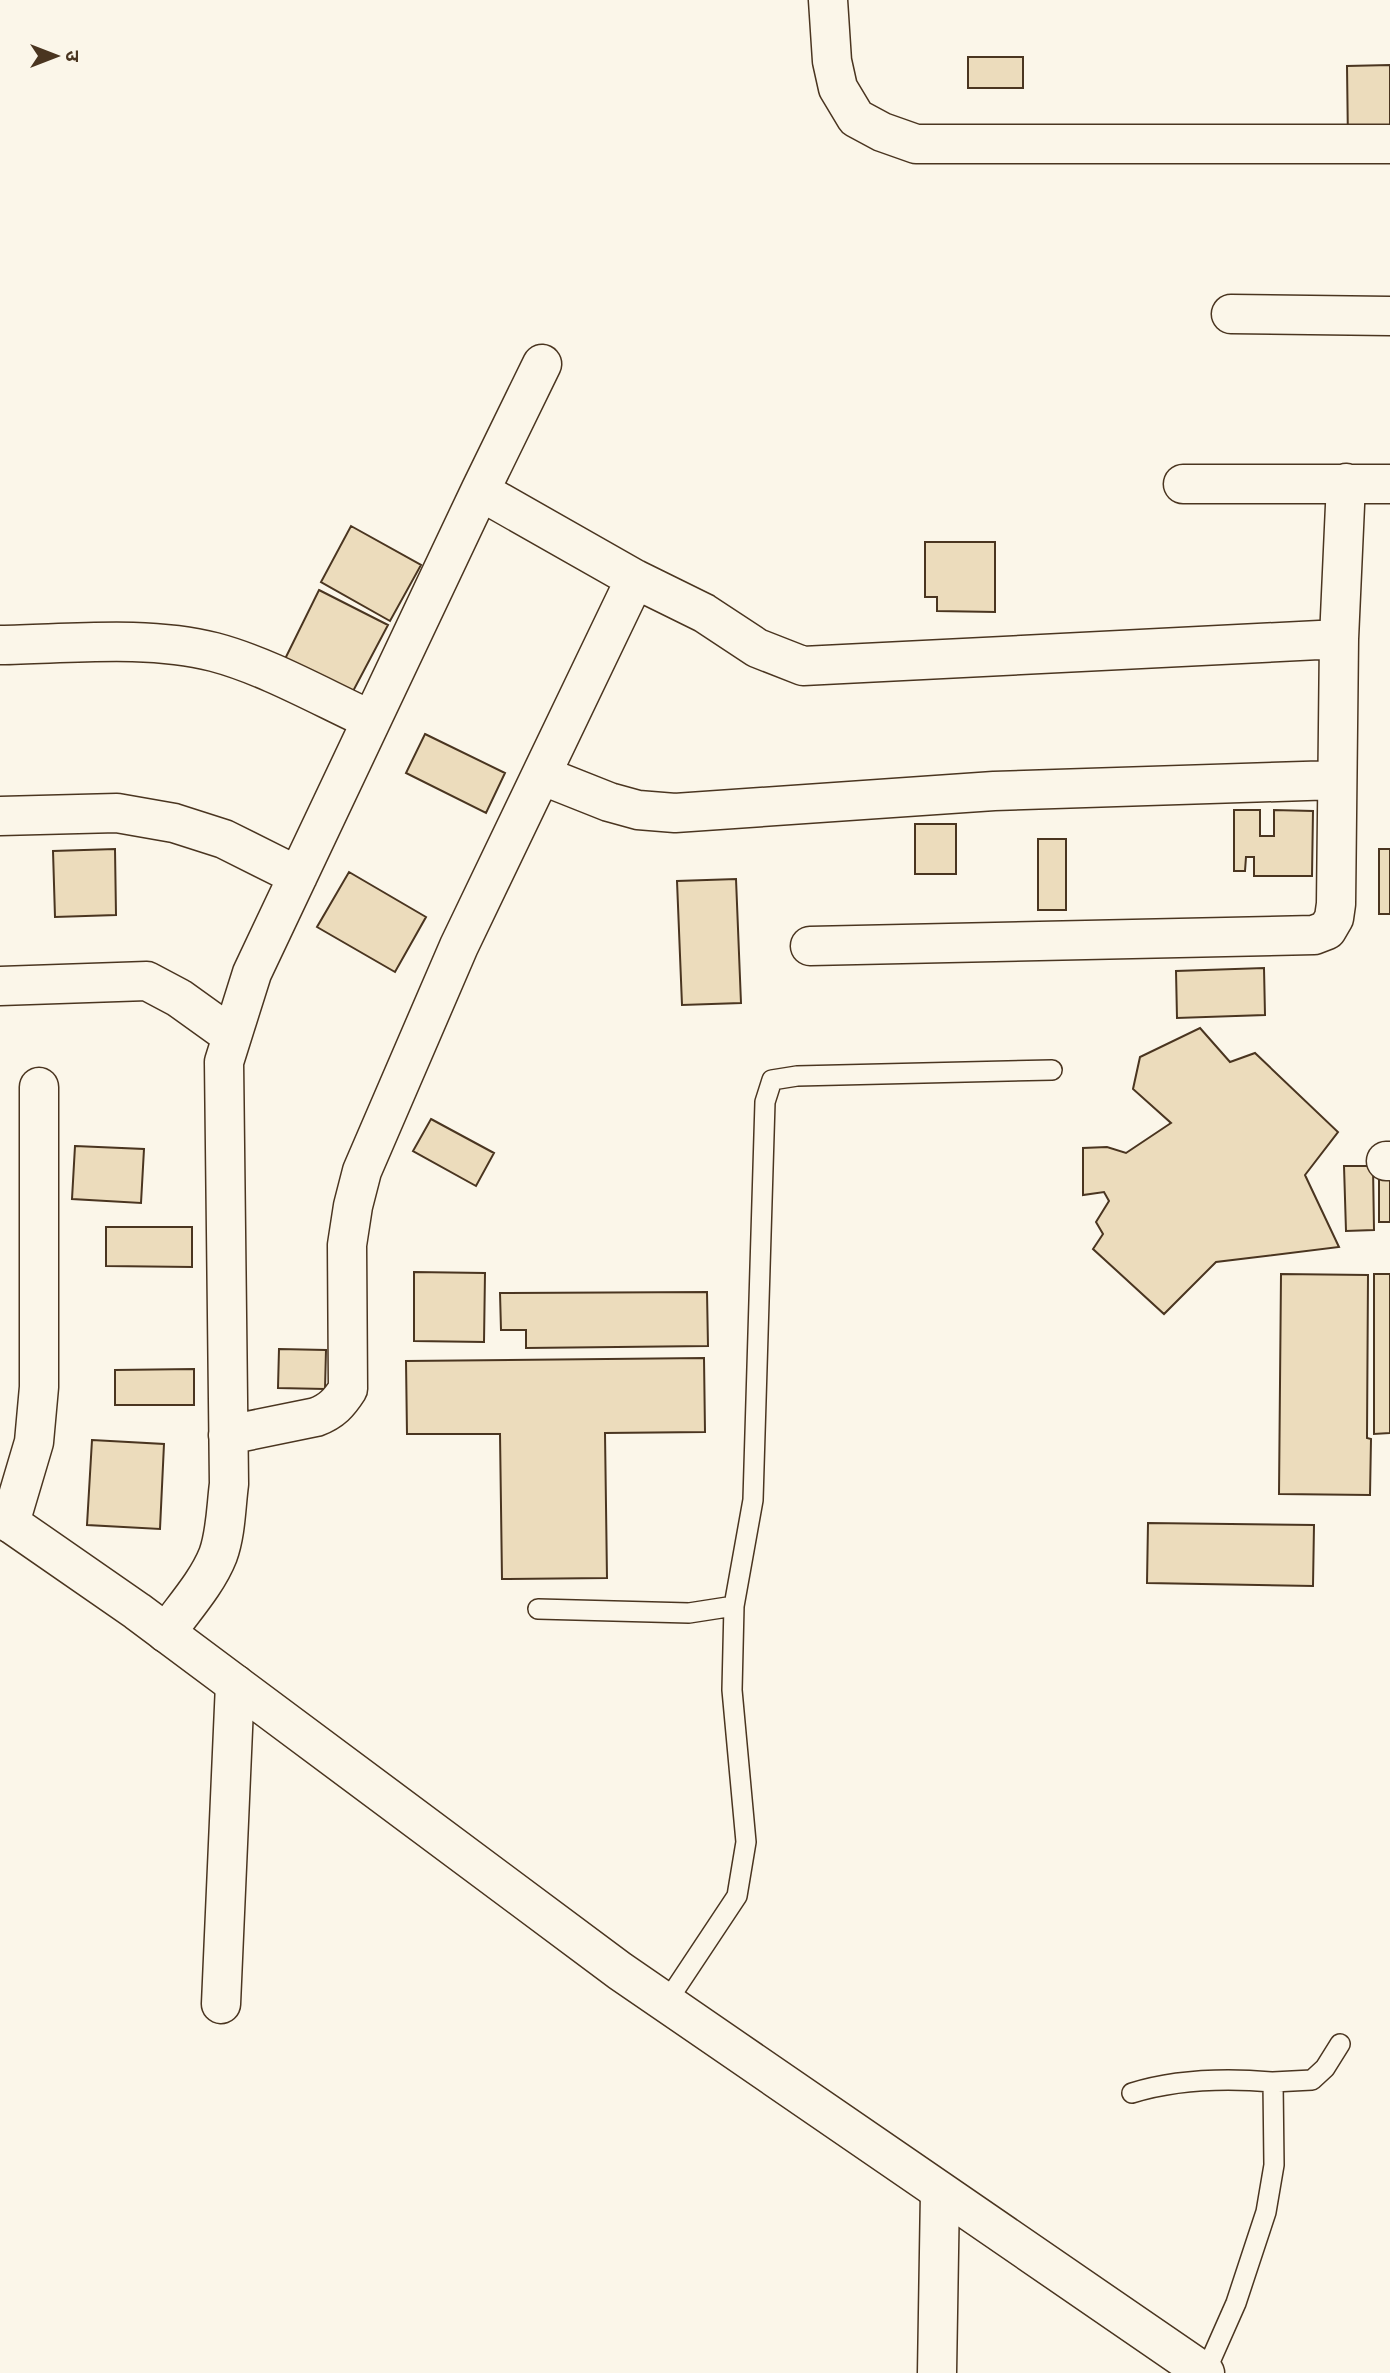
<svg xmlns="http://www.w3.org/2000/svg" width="1390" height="2373" font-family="'PT Sans','Noto Sans Devanagari',sans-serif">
<rect width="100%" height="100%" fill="#fbf6e9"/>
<!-- building -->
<path fill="#ecdcbc" stroke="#4a3520" stroke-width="2" d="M 968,57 L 1023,57 L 1023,88 L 968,88 Z
M 1390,65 L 1390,143 L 1348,143 L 1347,66 Z
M 351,526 L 421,565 L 390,621 L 321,582 Z
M 925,542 L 995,542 L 995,612 L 937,611 L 937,597 L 925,597 Z
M 319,590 L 388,625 L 351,695 L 283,663 Z
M 425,734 L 505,773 L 486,813 L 406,773 Z
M 1234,810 L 1260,810 L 1260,836 L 1274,836 L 1274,810 L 1313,811 L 1312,876 L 1254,876 L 1254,857 L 1246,857 L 1245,871 L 1234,871 Z
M 915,824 L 956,824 L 956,874 L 915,874 Z
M 1038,839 L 1066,839 L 1066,910 L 1038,910 Z
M 115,849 L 116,915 L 55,917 L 53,851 Z
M 1379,849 L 1390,849 L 1390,914 L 1379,914 Z
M 349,872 L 426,917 L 395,972 L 317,927 Z
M 736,879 L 741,1003 L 682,1005 L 677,881 Z
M 1264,968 L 1265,1015 L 1177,1018 L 1176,971 Z
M 1200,1028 L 1230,1062 L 1255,1053 L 1338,1132 L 1305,1175 L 1339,1247 L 1216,1262 L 1164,1314 L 1093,1249 L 1103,1234 L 1096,1222 L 1109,1201 L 1104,1192 L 1083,1195 L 1083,1148 L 1107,1147 L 1126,1153 L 1171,1123 L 1133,1089 L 1140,1057 Z
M 431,1119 L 494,1153 L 476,1186 L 413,1151 Z
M 75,1146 L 144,1149 L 141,1203 L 72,1199 Z
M 1344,1166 L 1373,1166 L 1374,1230 L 1346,1231 Z
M 1379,1173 L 1390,1173 L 1390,1222 L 1379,1222 Z
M 106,1227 L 192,1227 L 192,1267 L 106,1266 Z
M 414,1272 L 485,1273 L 484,1342 L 414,1341 Z
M 1281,1274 L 1368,1275 L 1367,1438 L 1371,1439 L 1370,1495 L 1279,1494 Z
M 1374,1274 L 1390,1274 L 1390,1433 L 1374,1434 Z
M 707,1292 L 708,1346 L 526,1348 L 526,1330 L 501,1330 L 500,1293 Z
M 279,1349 L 326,1350 L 325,1389 L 278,1388 Z
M 704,1358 L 705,1432 L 605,1433 L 607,1578 L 502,1579 L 500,1434 L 407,1434 L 406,1361 Z
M 194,1369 L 194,1405 L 115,1405 L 115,1370 Z
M 92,1440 L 164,1444 L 160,1529 L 87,1525 Z
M 1148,1523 L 1314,1525 L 1313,1586 L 1147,1583 Z"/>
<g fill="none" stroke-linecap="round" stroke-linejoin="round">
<!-- service casing -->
<g stroke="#4a3520" stroke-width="22">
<path id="service" d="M 538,1609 L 689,1613 L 734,1606
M 666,2003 L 737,1896 L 746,1842 L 732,1690 L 734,1606 L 753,1500 L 765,1102 L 772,1080 L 797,1076 L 1052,1070
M 1132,2093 C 1177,2079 1226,2078 1273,2082
M 1205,2373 L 1236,2303 L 1266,2212 L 1274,2165 L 1273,2082 L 1312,2080 L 1325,2068 L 1340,2044"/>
</g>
<!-- minor casing -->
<g stroke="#4a3520" stroke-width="41">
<path id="minor" d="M 828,0 L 832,61 L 838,88 L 856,118 L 882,132 L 916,144 L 1390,144
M 1231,314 L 1390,316
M 1183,484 L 1390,484
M 480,491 L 542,364
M 0,645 C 69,644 147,635 214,652 C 267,666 321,697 371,720
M 541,775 L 609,802 L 638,810 L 675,813 L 994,791 L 1336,780
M 0,816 L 117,813 L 174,823 L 224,839 L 298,876
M 810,946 L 1314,935 L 1327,930 L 1334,918 L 1336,904 L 1339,639 L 1346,483
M 0,986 L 147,981 L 179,998 L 232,1036
M 1386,1161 L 1390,1161
M 228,1435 L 316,1417 C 332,1411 339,1403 348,1389 L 347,1245 L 353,1206 L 362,1171 L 459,946 L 635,579
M 10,1523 L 34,1442 L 39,1387 L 39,1087
M 166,1633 C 183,1609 207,1583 218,1555 C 226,1533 226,1507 229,1484 L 224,1062 L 252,973 L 480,491 L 635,579 L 704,613 L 757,648 L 803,666 L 1339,639
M 221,2004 L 235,1684
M 937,2373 L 940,2192"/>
</g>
<!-- tertiary casing -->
<g stroke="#4a3520" stroke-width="41">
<path id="tertiary" d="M 0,1516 L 137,1611 L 620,1971 L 1205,2373"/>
</g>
<!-- service -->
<use href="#service" stroke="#fbf6e9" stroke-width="19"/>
<!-- minor -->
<use href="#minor" stroke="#fbf6e9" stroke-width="38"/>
<!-- tertiary -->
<use href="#tertiary" stroke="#fbf6e9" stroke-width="38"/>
</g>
<!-- north arrow -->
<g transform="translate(56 56) rotate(90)" stroke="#fbf6e9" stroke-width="5" paint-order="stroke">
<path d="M0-5L12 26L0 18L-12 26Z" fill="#4a3520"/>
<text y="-10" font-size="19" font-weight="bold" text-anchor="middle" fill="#4a3520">उ</text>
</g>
</svg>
